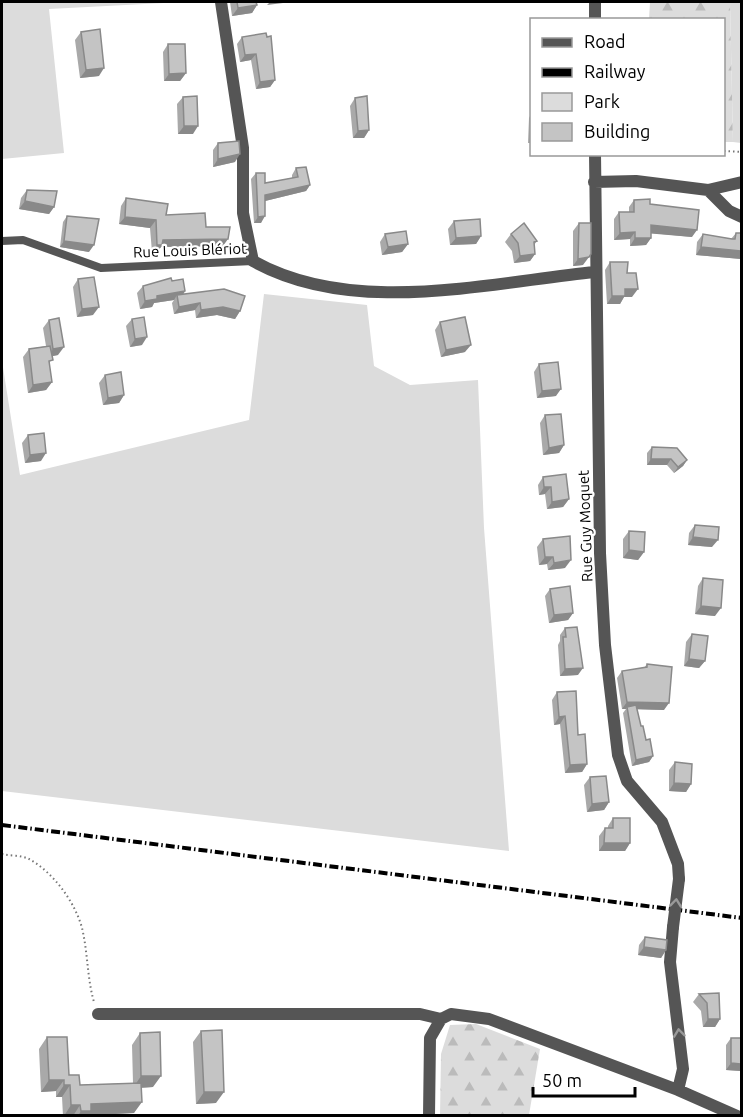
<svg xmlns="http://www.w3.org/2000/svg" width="743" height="1117" font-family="Ubuntu,sans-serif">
<defs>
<pattern id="forest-firs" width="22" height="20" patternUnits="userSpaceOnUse" patternTransform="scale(1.5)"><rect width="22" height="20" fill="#dcdcdc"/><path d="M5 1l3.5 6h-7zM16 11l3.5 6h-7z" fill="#bbb"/></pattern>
</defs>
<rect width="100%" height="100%" fill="#fff"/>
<!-- green -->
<path fill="#dcdcdc" d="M 2,2 L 183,2 L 49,9 L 64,153 L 2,159 Z
M 730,2 L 741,2 L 741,143 L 733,142 Z
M 264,294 L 367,305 L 374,366 L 410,385 L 478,380 L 484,528 L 509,851 L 2,791 L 2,361 L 20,475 L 249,420 Z"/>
<!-- forest -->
<path fill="url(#forest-firs)" d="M 650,2 L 730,2 L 733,142 L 724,142 L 724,20 L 649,19 Z
M 476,1024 L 540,1049 L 529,1115 L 440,1115 L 441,1054 L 450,1025 Z"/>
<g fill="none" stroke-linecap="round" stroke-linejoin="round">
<!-- path -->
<path stroke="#777" stroke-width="2" stroke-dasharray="1.5 3" stroke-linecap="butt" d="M 724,151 L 742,152
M 2,854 C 10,856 21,855 29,859 C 53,872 75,902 82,928 C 88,953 87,978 94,1002"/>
<!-- lane -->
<path stroke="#555" stroke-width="8" d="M 2,241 L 23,240 L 101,268 L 253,261"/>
<!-- street -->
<path stroke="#555" stroke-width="12" d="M 221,2 L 243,148 L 243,213 L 253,261 C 353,317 486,283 595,272
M 595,20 L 595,2
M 595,154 L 600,553 L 605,645 L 618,755 L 627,781 L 662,822 L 678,864 L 679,879
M 594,182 L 636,181 L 708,190
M 742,182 L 708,190 L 729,211 L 742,217
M 673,927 L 670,962 L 683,1069 L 678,1090
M 98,1014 L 420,1014 L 441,1019
M 429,1116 L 430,1038 L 441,1019 L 451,1014 L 489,1019 L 678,1090 L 737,1116"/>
<!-- rail -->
<path stroke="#000" stroke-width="4" stroke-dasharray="9 3 1.5 3" stroke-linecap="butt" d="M 2,825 L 742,918"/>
<!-- street-bridge -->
<path stroke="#555" stroke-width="12" d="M 673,927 L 679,879"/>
</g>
<!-- wall -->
<path fill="#a9a9a9" d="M 230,2 L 256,2 L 257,5 L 252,13 L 232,16 Z
M 81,32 L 99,76 L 80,78 L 75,40 Z
M 266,33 L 275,80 L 270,87 L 256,89 L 251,60 L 240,62 L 237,44 L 242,37 Z
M 168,44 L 186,73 L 180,81 L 164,81 L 163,52 Z
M 183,97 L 193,134 L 178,134 L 177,104 Z
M 355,98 L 369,130 L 364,138 L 353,138 L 350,106 Z
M 531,114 L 531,143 L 528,143 L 529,118 Z
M 218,143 L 235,162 L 213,167 L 213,150 Z
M 296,168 L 310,185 L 306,191 L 265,201 L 261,223 L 254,223 L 251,179 L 256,173 L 265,183 L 292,178 L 292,175 Z
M 27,190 L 54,207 L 49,214 L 19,209 L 21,198 Z
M 126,198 L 166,215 L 206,227 L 223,246 L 161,247 L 157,252 L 152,252 L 150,228 L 119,224 L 121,206 Z
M 634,200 L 650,204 L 692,237 L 651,233 L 651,238 L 646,245 L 630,246 L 630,239 L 614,240 L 614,219 L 619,212 L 629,212 L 629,207 Z
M 67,216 L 89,252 L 60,247 L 63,222 Z
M 454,221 L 481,236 L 476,244 L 450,245 L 448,229 Z
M 579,223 L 583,265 L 573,266 L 573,231 Z
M 736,233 L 741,233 L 741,259 L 696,255 L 697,242 L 703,234 L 731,239 Z
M 385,234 L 408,244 L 402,252 L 382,255 L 380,242 Z
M 511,234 L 537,241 L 534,245 L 535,254 L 530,261 L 514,263 L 512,251 L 505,242 Z
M 610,262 L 627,273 L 632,297 L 624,297 L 620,304 L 607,304 L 605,270 Z
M 78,279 L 93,315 L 77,317 L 73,287 Z
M 172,281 L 185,291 L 183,295 L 240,311 L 235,319 L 217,315 L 196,318 L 195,310 L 174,314 L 172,303 L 174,300 L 154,303 L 152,307 L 140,309 L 137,293 L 143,286 Z
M 132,319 L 142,345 L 130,347 L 126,326 Z
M 49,320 L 58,355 L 52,356 L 49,365 L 52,382 L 46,390 L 28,393 L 23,357 L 29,349 L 46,346 L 43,328 Z
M 440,322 L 465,352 L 441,357 L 435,330 Z
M 539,364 L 556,396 L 537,398 L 534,372 Z
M 105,375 L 124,395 L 119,403 L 103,405 L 99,383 Z
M 545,415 L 564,445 L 559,453 L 543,455 L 540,423 Z
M 28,435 L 41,461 L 25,463 L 22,443 Z
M 652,447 L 687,460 L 683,466 L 674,473 L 667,465 L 647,465 L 647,453 Z
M 543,477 L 569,499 L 563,507 L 547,509 L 545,494 L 539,495 L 538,485 Z
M 695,525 L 712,547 L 688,545 L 689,533 Z
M 629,531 L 644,552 L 638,560 L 623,558 L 623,539 Z
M 543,539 L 565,568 L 548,570 L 547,564 L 539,565 L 537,547 Z
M 703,578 L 715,616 L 695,614 L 698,586 Z
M 550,589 L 573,613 L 568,620 L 549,623 L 545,596 Z
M 565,628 L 578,675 L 560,676 L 558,645 L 560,641 L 560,635 Z
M 692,634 L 705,661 L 699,668 L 684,666 L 686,642 Z
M 647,664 L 664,710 L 637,709 L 641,726 L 653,756 L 649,762 L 632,766 L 623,713 L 626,709 L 622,709 L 617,678 L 622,671 L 644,668 Z
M 557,692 L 587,764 L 582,772 L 565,773 L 560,724 L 554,725 L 552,700 Z
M 675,762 L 691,784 L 686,792 L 669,791 L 669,770 Z
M 590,777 L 609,802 L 604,810 L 587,812 L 584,785 Z
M 613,818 L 630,843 L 625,851 L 599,851 L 599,836 L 605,828 L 608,828 L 608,826 Z
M 645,937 L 666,950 L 661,958 L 638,955 L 639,945 Z
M 699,994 L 720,1019 L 715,1027 L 703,1027 L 701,1011 L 693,1002 Z
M 201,1031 L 216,1103 L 196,1104 L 193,1042 Z
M 140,1033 L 153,1087 L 141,1088 L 134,1113 L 63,1116 L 62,1097 L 56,1097 L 56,1091 L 41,1092 L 39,1049 L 47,1037 L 69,1075 L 80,1085 L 133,1083 L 132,1045 Z
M 731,1038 L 741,1038 L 741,1071 L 726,1070 L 726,1045 Z"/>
<!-- shaded-wall -->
<path fill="#898989" d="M 270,2 L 284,2 L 283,3 L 267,5 Z
M 257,5 L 252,13 L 232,16 L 238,8 Z
M 256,54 L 251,60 L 240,62 L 245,55 Z
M 104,68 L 99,76 L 80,78 L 86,70 Z
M 186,73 L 180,81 L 164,81 L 169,74 Z
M 275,80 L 270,87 L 256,89 L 260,82 Z
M 184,126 L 198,126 L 193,134 L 178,134 Z
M 369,130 L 364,138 L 353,138 L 358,131 Z
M 240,154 L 235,162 L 213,167 L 218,159 Z
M 310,185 L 306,191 L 261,202 L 265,195 Z
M 25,201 L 54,207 L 49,214 L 19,209 Z
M 265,216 L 261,223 L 254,223 L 258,217 Z
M 125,217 L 156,220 L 150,228 L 119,224 Z
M 651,225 L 697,230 L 692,237 L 645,233 Z
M 635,232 L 630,239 L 614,240 L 620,233 Z
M 481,236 L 476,244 L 450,245 L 456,238 Z
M 635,238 L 651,238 L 646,245 L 630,246 Z
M 228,239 L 223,246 L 161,247 L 157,252 L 152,252 L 157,245 L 163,240 Z
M 64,241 L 94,245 L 89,252 L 60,247 Z
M 408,244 L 402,252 L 382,255 L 388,247 Z
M 701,247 L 741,251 L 741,259 L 696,255 Z
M 535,254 L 530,261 L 514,263 L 520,256 Z
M 589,257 L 583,265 L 573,266 L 578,259 Z
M 625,289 L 638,289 L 632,297 L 624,297 L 620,304 L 607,304 L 612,296 Z
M 185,291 L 180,299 L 177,295 L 174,300 L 154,303 L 152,307 L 140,309 L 145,301 L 157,296 Z
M 200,303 L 195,310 L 174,314 L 179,307 Z
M 99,307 L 93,315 L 77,317 L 82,309 Z
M 223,307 L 240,311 L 235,319 L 217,315 L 196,318 L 201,310 Z
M 147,337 L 142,345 L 130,347 L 135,339 Z
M 471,345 L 465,352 L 441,357 L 446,350 Z
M 64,347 L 58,355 L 48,357 L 53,349 Z
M 52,382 L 46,390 L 28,393 L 33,385 Z
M 561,389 L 556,396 L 537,398 L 542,391 Z
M 124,395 L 119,403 L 103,405 L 108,398 Z
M 564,445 L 559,453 L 543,455 L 549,448 Z
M 46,453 L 41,461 L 25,463 L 30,455 Z
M 651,459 L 671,459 L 667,465 L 647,465 Z
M 687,460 L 683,466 L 674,473 L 678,467 Z
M 544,487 L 551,487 L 545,494 L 539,495 Z
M 569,499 L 563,507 L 547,509 L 552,502 Z
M 693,537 L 718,540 L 712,547 L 688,545 Z
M 629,550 L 644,552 L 638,560 L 623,558 Z
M 545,557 L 553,557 L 547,564 L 539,565 Z
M 571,560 L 565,568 L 548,570 L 554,563 Z
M 701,606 L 721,608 L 715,616 L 695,614 Z
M 573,613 L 568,620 L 549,623 L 554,615 Z
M 689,659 L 705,661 L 699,668 L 684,666 Z
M 583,668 L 578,675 L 560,676 L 565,669 Z
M 627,702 L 669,703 L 664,710 L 627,709 L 627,707 L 626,709 L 622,709 Z
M 565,716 L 560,724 L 554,725 L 559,717 Z
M 653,756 L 649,762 L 632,766 L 636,760 Z
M 587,764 L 582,772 L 565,773 L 570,765 Z
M 674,783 L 691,784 L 686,792 L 669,791 Z
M 609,802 L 604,810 L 587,812 L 592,804 Z
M 604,843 L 630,843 L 625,851 L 599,851 Z
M 644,947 L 666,950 L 661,958 L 638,955 Z
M 708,1019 L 720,1019 L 715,1027 L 703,1027 Z
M 731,1063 L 741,1064 L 741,1071 L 726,1070 Z
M 141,1076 L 161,1076 L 153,1087 L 133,1088 Z
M 49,1080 L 64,1080 L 56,1091 L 41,1092 Z
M 64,1085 L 70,1085 L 62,1097 L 56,1097 Z
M 204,1092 L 224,1092 L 216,1103 L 196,1104 Z
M 142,1102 L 134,1113 L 78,1116 L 81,1111 L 91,1104 Z
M 71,1105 L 80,1105 L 73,1116 L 64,1116 Z"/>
<!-- building -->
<path fill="#c4c4c4" stroke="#898989" stroke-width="1.5" d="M 237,2 L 256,2 L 257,5 L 238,8 Z
M 100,29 L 104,68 L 86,70 L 81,32 Z
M 266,33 L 267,37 L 271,36 L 275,80 L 260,82 L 256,54 L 245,55 L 242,37 Z
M 168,44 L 185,44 L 186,73 L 169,74 Z
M 197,96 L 198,126 L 184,126 L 183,97 Z
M 367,96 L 369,130 L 358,131 L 355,98 Z
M 239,141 L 240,154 L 218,159 L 218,143 Z
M 306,167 L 310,185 L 265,195 L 265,216 L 258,217 L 256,173 L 265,173 L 265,183 L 298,177 L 296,168 Z
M 27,190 L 57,191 L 54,207 L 25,201 Z
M 126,198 L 168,204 L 166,215 L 205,213 L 206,227 L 230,227 L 228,239 L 163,240 L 162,245 L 157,245 L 156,220 L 125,217 Z
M 650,199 L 650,204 L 699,210 L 697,230 L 651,225 L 651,238 L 635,238 L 635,232 L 620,233 L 619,212 L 634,212 L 634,200 Z
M 67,216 L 99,219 L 94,245 L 64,241 Z
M 480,219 L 481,236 L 456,238 L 454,221 Z
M 524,223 L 537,241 L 534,242 L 535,254 L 520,256 L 518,243 L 511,234 Z
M 579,223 L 591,223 L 591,254 L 589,257 L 578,259 Z
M 406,231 L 408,244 L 388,247 L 385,234 Z
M 736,233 L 741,233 L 741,251 L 701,247 L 703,234 L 732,239 L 735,239 Z
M 610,262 L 628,262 L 627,273 L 636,273 L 638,289 L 625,289 L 625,296 L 612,296 Z
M 94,277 L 99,307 L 82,309 L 78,279 Z
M 171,278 L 172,281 L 183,279 L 185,291 L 157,296 L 157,299 L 145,301 L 143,286 Z
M 224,289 L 245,296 L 240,311 L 223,307 L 201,310 L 200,303 L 179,307 L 177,295 Z
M 144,317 L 147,337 L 135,339 L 132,319 Z
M 465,317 L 471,345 L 446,350 L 440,322 Z
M 59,318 L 64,347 L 53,349 L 49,320 Z
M 50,346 L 53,360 L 49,361 L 52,382 L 33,385 L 29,349 Z
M 558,362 L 561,389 L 542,391 L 539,364 Z
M 121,372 L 124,395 L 108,398 L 105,375 Z
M 561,414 L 564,445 L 549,448 L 545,415 Z
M 44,433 L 46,453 L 30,455 L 28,435 Z
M 652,447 L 677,448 L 687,460 L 678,467 L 671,459 L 651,459 Z
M 566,474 L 569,499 L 552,502 L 551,487 L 544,487 L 543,477 Z
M 695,525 L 719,527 L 718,540 L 693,537 Z
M 629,531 L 645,532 L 644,552 L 629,550 Z
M 570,536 L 571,560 L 554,563 L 553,557 L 545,557 L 543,539 Z
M 703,578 L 723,580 L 721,608 L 701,606 Z
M 570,586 L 573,613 L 554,615 L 550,589 Z
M 577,627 L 583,668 L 565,669 L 563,637 L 566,637 L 565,628 Z
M 692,634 L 708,636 L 705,661 L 689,659 Z
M 647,664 L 672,667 L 669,703 L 627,702 L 622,671 L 647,667 Z
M 576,691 L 578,735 L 585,734 L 587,764 L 570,765 L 565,716 L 559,717 L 557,692 Z
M 636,705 L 641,726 L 643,726 L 646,740 L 650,739 L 653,756 L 636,760 L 627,707 Z
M 675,762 L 692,764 L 691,784 L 674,783 Z
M 606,776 L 609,802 L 592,804 L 590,777 Z
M 613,818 L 630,818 L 630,843 L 604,843 L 605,828 L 613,828 Z
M 645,937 L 667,940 L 666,950 L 644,947 Z
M 719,993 L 720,1019 L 708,1019 L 707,1003 L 699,994 Z
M 222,1030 L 224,1092 L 204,1092 L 201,1031 Z
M 160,1032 L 161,1076 L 141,1076 L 140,1033 Z
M 47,1037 L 67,1037 L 69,1075 L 79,1075 L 80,1085 L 141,1083 L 142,1102 L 91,1104 L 91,1111 L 81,1111 L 80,1105 L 71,1105 L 70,1085 L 64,1085 L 64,1080 L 49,1080 Z
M 731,1038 L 741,1038 L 741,1064 L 731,1063 Z"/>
<!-- one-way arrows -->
<defs><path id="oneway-chevron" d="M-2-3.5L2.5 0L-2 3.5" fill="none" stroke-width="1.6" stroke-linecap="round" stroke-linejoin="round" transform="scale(1.5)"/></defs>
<g stroke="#999">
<use href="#oneway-chevron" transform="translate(676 903) rotate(-84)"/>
<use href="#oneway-chevron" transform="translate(679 1033) rotate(-97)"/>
</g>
<g text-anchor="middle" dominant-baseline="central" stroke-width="4.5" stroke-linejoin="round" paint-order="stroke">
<!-- street labels -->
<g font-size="15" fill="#000" stroke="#fff">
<text transform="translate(190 250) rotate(-2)">Rue Louis Blériot</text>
<text transform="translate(585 526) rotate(-92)">Rue Guy Moquet</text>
</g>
</g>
<!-- border -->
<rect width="743" height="1117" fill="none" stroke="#000000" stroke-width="6"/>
<!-- legend -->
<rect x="530" y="18" width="195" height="138" fill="#ffffff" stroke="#999999" stroke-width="1.5"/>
<rect x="542" y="38" width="30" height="9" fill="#555555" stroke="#999999" stroke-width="1.5"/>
<text x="584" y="48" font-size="18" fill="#000000">Road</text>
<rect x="542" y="68" width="30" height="9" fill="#000000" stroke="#999999" stroke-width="1.5"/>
<text x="584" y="78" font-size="18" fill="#000000">Railway</text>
<rect x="542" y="93" width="30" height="18" fill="#dcdcdc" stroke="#999999" stroke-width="1.5"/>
<text x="584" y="108" font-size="18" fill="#000000">Park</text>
<rect x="542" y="123" width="30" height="18" fill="#c4c4c4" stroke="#999999" stroke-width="1.5"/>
<text x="584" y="138" font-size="18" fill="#000000">Building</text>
<!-- scale -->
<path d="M533 1087v9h102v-9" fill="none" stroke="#000000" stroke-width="3"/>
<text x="542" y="1087" font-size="18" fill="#000000" stroke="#ffffff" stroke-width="4.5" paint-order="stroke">50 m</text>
</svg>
